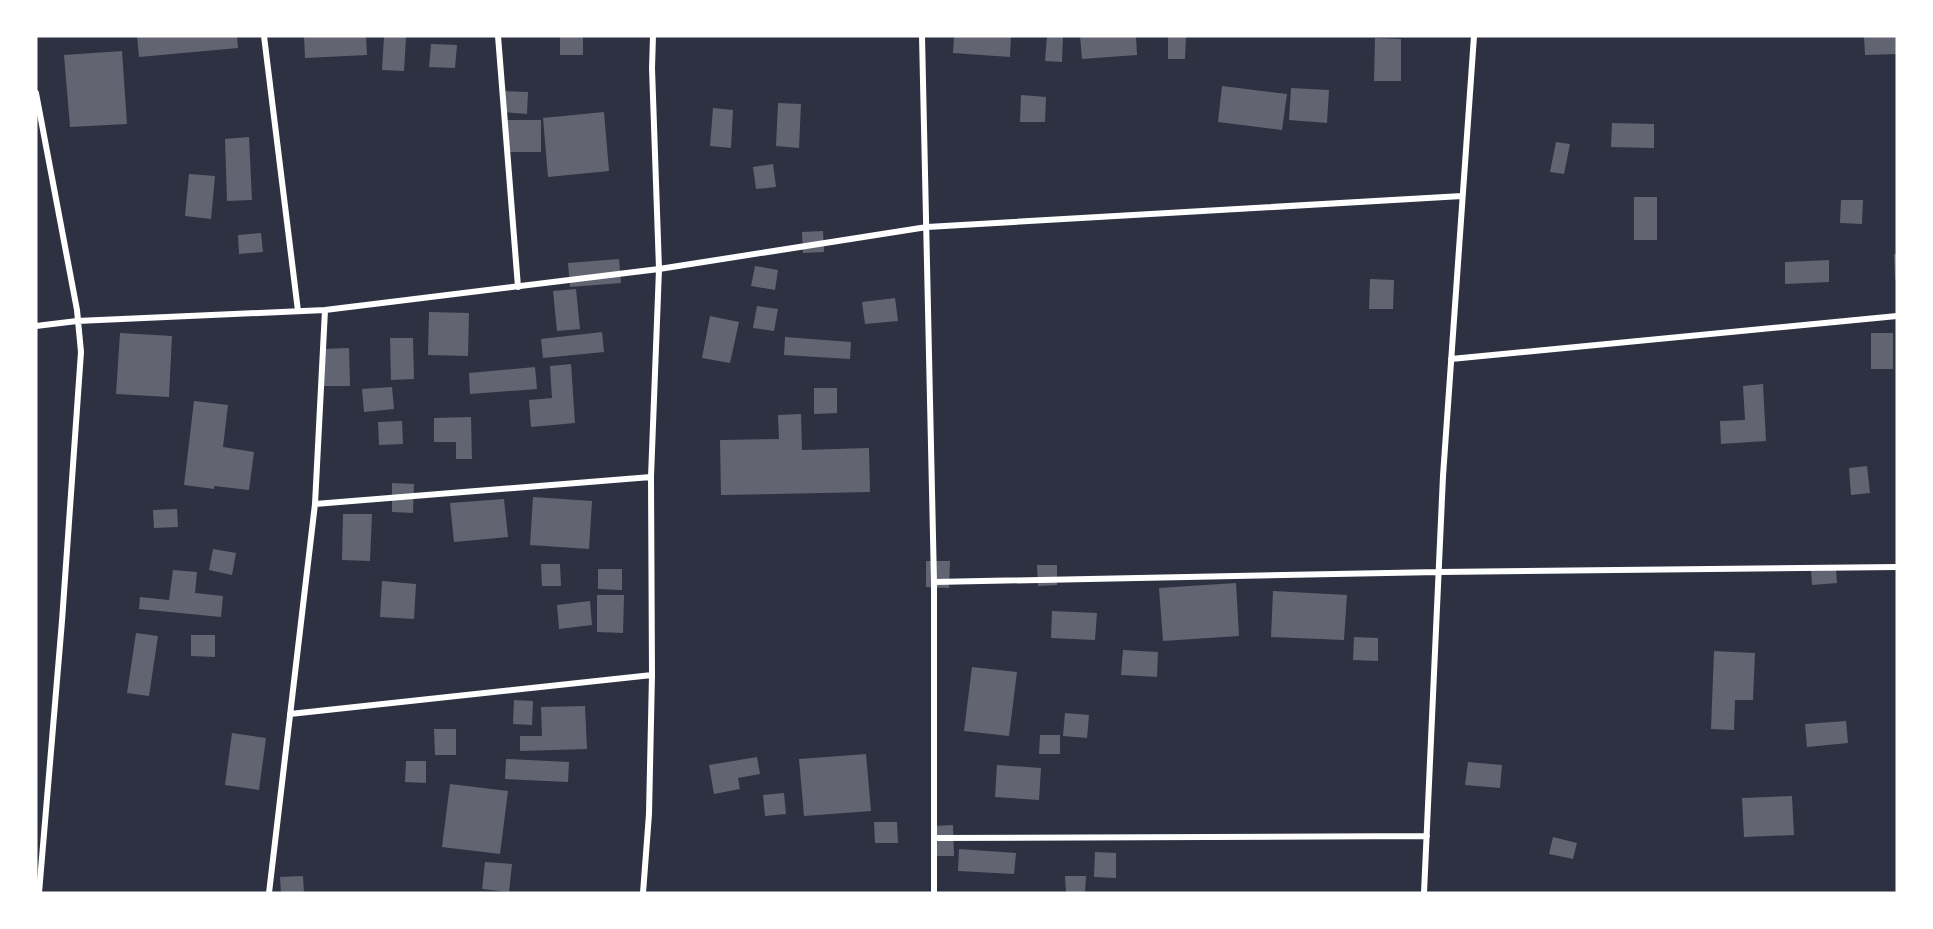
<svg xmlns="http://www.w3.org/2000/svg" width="1933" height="929" font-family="'Archivo Narrow',sans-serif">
<rect width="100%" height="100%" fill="#2d3142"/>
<!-- building -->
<path fill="#626471" d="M 137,36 L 237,36 L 238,48 L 139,57 Z
M 304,36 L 366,36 L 367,55 L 305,58 Z
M 384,36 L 406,37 L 404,71 L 382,70 Z
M 560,36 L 583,36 L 583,55 L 560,55 Z
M 954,36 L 1011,36 L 1010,57 L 953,53 Z
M 1047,36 L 1063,36 L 1062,62 L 1045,61 Z
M 1080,36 L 1136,36 L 1137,55 L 1082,59 Z
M 1168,36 L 1186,36 L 1185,59 L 1168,59 Z
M 1864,36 L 1897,36 L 1897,54 L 1865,55 Z
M 1375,38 L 1401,39 L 1401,81 L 1374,81 Z
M 431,44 L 457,45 L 455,68 L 429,67 Z
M 122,51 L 127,124 L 70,127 L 64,55 Z
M 1222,86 L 1287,94 L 1282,130 L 1218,122 Z
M 1291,88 L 1329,90 L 1327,123 L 1289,120 Z
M 505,91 L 528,92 L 527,114 L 503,112 Z
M 1021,95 L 1046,97 L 1045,122 L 1020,122 Z
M 778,103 L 801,104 L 799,148 L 776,146 Z
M 713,108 L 733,110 L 731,148 L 710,146 Z
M 604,112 L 609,171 L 548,177 L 543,118 Z
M 506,120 L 541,120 L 541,152 L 506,152 Z
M 1612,123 L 1654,124 L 1654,148 L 1611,147 Z
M 249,137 L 252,200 L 227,201 L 225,139 Z
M 1556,142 L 1570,144 L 1564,174 L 1550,172 Z
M 773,164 L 776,187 L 756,189 L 753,167 Z
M 189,174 L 215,176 L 211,219 L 185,216 Z
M 1634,197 L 1657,197 L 1657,240 L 1634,240 Z
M 1841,200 L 1863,200 L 1862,224 L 1840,223 Z
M 823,231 L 824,252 L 803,253 L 802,232 Z
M 261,233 L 263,252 L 239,254 L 238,235 Z
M 1894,254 L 1897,254 L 1897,280 L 1895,280 Z
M 619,259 L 621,283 L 570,287 L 568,263 Z
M 1829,260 L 1829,282 L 1785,284 L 1785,262 Z
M 755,266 L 778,270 L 775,290 L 751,286 Z
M 1370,279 L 1394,280 L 1393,309 L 1369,309 Z
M 576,289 L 580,329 L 557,331 L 553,291 Z
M 895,298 L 898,321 L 865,324 L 862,302 Z
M 757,306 L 778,309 L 774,331 L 753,328 Z
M 429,312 L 469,313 L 468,356 L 428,355 Z
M 710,316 L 739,322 L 730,363 L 702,358 Z
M 602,332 L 604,352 L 543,358 L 541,339 Z
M 120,333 L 172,336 L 169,397 L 116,394 Z
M 1871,333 L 1893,333 L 1893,369 L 1871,369 Z
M 785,337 L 851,342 L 850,359 L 784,355 Z
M 390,338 L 413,338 L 414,379 L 391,380 Z
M 349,348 L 350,386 L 321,386 L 320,349 Z
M 571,364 L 575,423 L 531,427 L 529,400 L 552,398 L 550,366 Z
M 535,367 L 537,389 L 470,394 L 469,373 Z
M 1763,384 L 1766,441 L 1721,444 L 1720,421 L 1745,420 L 1743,386 Z
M 392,387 L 394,409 L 364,412 L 362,389 Z
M 814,388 L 837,388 L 837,413 L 814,414 Z
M 194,401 L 228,405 L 223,447 L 254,452 L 249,490 L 214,486 L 214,489 L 184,485 Z
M 801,414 L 802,450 L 869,448 L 870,492 L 721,495 L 720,440 L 779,439 L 778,415 Z
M 471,417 L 472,459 L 456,459 L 456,442 L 434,442 L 434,418 Z
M 402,421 L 403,444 L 379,445 L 378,422 Z
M 1867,466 L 1870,493 L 1851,495 L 1849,468 Z
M 392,483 L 414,484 L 413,513 L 392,512 Z
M 533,497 L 592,501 L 589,549 L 530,545 Z
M 504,499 L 508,537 L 454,542 L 450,503 Z
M 177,509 L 178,527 L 154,528 L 153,510 Z
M 343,514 L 372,514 L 370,561 L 342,560 Z
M 213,549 L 236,553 L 232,575 L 209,570 Z
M 926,561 L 950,561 L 949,588 L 926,587 Z
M 541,564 L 560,564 L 561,586 L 542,586 Z
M 1037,565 L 1057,565 L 1057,585 L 1038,586 Z
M 598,569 L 622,569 L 622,590 L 598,589 Z
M 1836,569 L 1837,583 L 1812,585 L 1811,570 Z
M 173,570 L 197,572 L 195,593 L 223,596 L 221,617 L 139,609 L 140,597 L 169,600 Z
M 382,581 L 416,584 L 414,619 L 380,617 Z
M 1236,583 L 1239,636 L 1163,641 L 1159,588 Z
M 1273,591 L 1347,595 L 1344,640 L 1271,637 Z
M 597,595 L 624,595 L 623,633 L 597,632 Z
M 590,601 L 592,625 L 559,629 L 557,605 Z
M 1052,611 L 1097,613 L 1095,640 L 1051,638 Z
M 136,633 L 158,636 L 149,696 L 127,693 Z
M 191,635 L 215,635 L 215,657 L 191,656 Z
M 1354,637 L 1378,638 L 1378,661 L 1353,660 Z
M 1123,650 L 1158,652 L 1157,677 L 1121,675 Z
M 1714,651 L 1755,653 L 1753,700 L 1735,700 L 1734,730 L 1711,729 Z
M 972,667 L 1017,672 L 1009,736 L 964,731 Z
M 514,700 L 533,701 L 532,725 L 513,724 Z
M 585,706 L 587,749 L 520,751 L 520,736 L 542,736 L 541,707 Z
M 1065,713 L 1089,715 L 1087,738 L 1063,736 Z
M 1846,721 L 1848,743 L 1807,747 L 1805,724 Z
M 434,729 L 456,729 L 456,755 L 435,755 Z
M 232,733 L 266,738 L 259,790 L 225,785 Z
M 1040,735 L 1060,735 L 1060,754 L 1039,754 Z
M 866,754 L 871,811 L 804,816 L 799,759 Z
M 757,757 L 760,774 L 738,778 L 740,789 L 714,794 L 709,765 Z
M 506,759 L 569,762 L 568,782 L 505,779 Z
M 406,761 L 426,761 L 426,783 L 405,782 Z
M 1468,762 L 1502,765 L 1500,788 L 1465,785 Z
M 997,765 L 1041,768 L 1039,800 L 995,797 Z
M 450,784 L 508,791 L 500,854 L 442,847 Z
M 784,793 L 786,814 L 765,816 L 763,795 Z
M 1792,796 L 1794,835 L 1744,837 L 1742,798 Z
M 874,822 L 897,822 L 898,843 L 875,843 Z
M 953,825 L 954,856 L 933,856 L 933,826 Z
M 1553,837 L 1577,843 L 1573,859 L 1549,854 Z
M 959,849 L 1016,853 L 1014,874 L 958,871 Z
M 1095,852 L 1116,853 L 1116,878 L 1094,877 Z
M 485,862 L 512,864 L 509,892 L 482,889 Z
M 303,876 L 304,893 L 281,893 L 280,877 Z
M 1065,876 L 1086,876 L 1085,893 L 1066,893 Z"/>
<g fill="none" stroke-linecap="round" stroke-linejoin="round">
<!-- minor -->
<path stroke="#fff" stroke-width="6" d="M 264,36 L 298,311
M 498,36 L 518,287
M 922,36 L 934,582 L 934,893
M 36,93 L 77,310 L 81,352 L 62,621 L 39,893
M 36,326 L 77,321 L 325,310 L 659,269 L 927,227 L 1462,196
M 1451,359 L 1897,316
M 315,504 L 651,477
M 934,582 L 1439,572 L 1897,567
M 290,714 L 652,675
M 935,838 L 1427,836
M 269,893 L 315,504 L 325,310
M 643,893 L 649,814 L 652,675 L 651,477 L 659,269 L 652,68 L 653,36
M 1424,893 L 1443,476 L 1474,36"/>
</g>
<!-- border -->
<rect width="1933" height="929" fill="none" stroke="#ffffff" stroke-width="75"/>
</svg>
